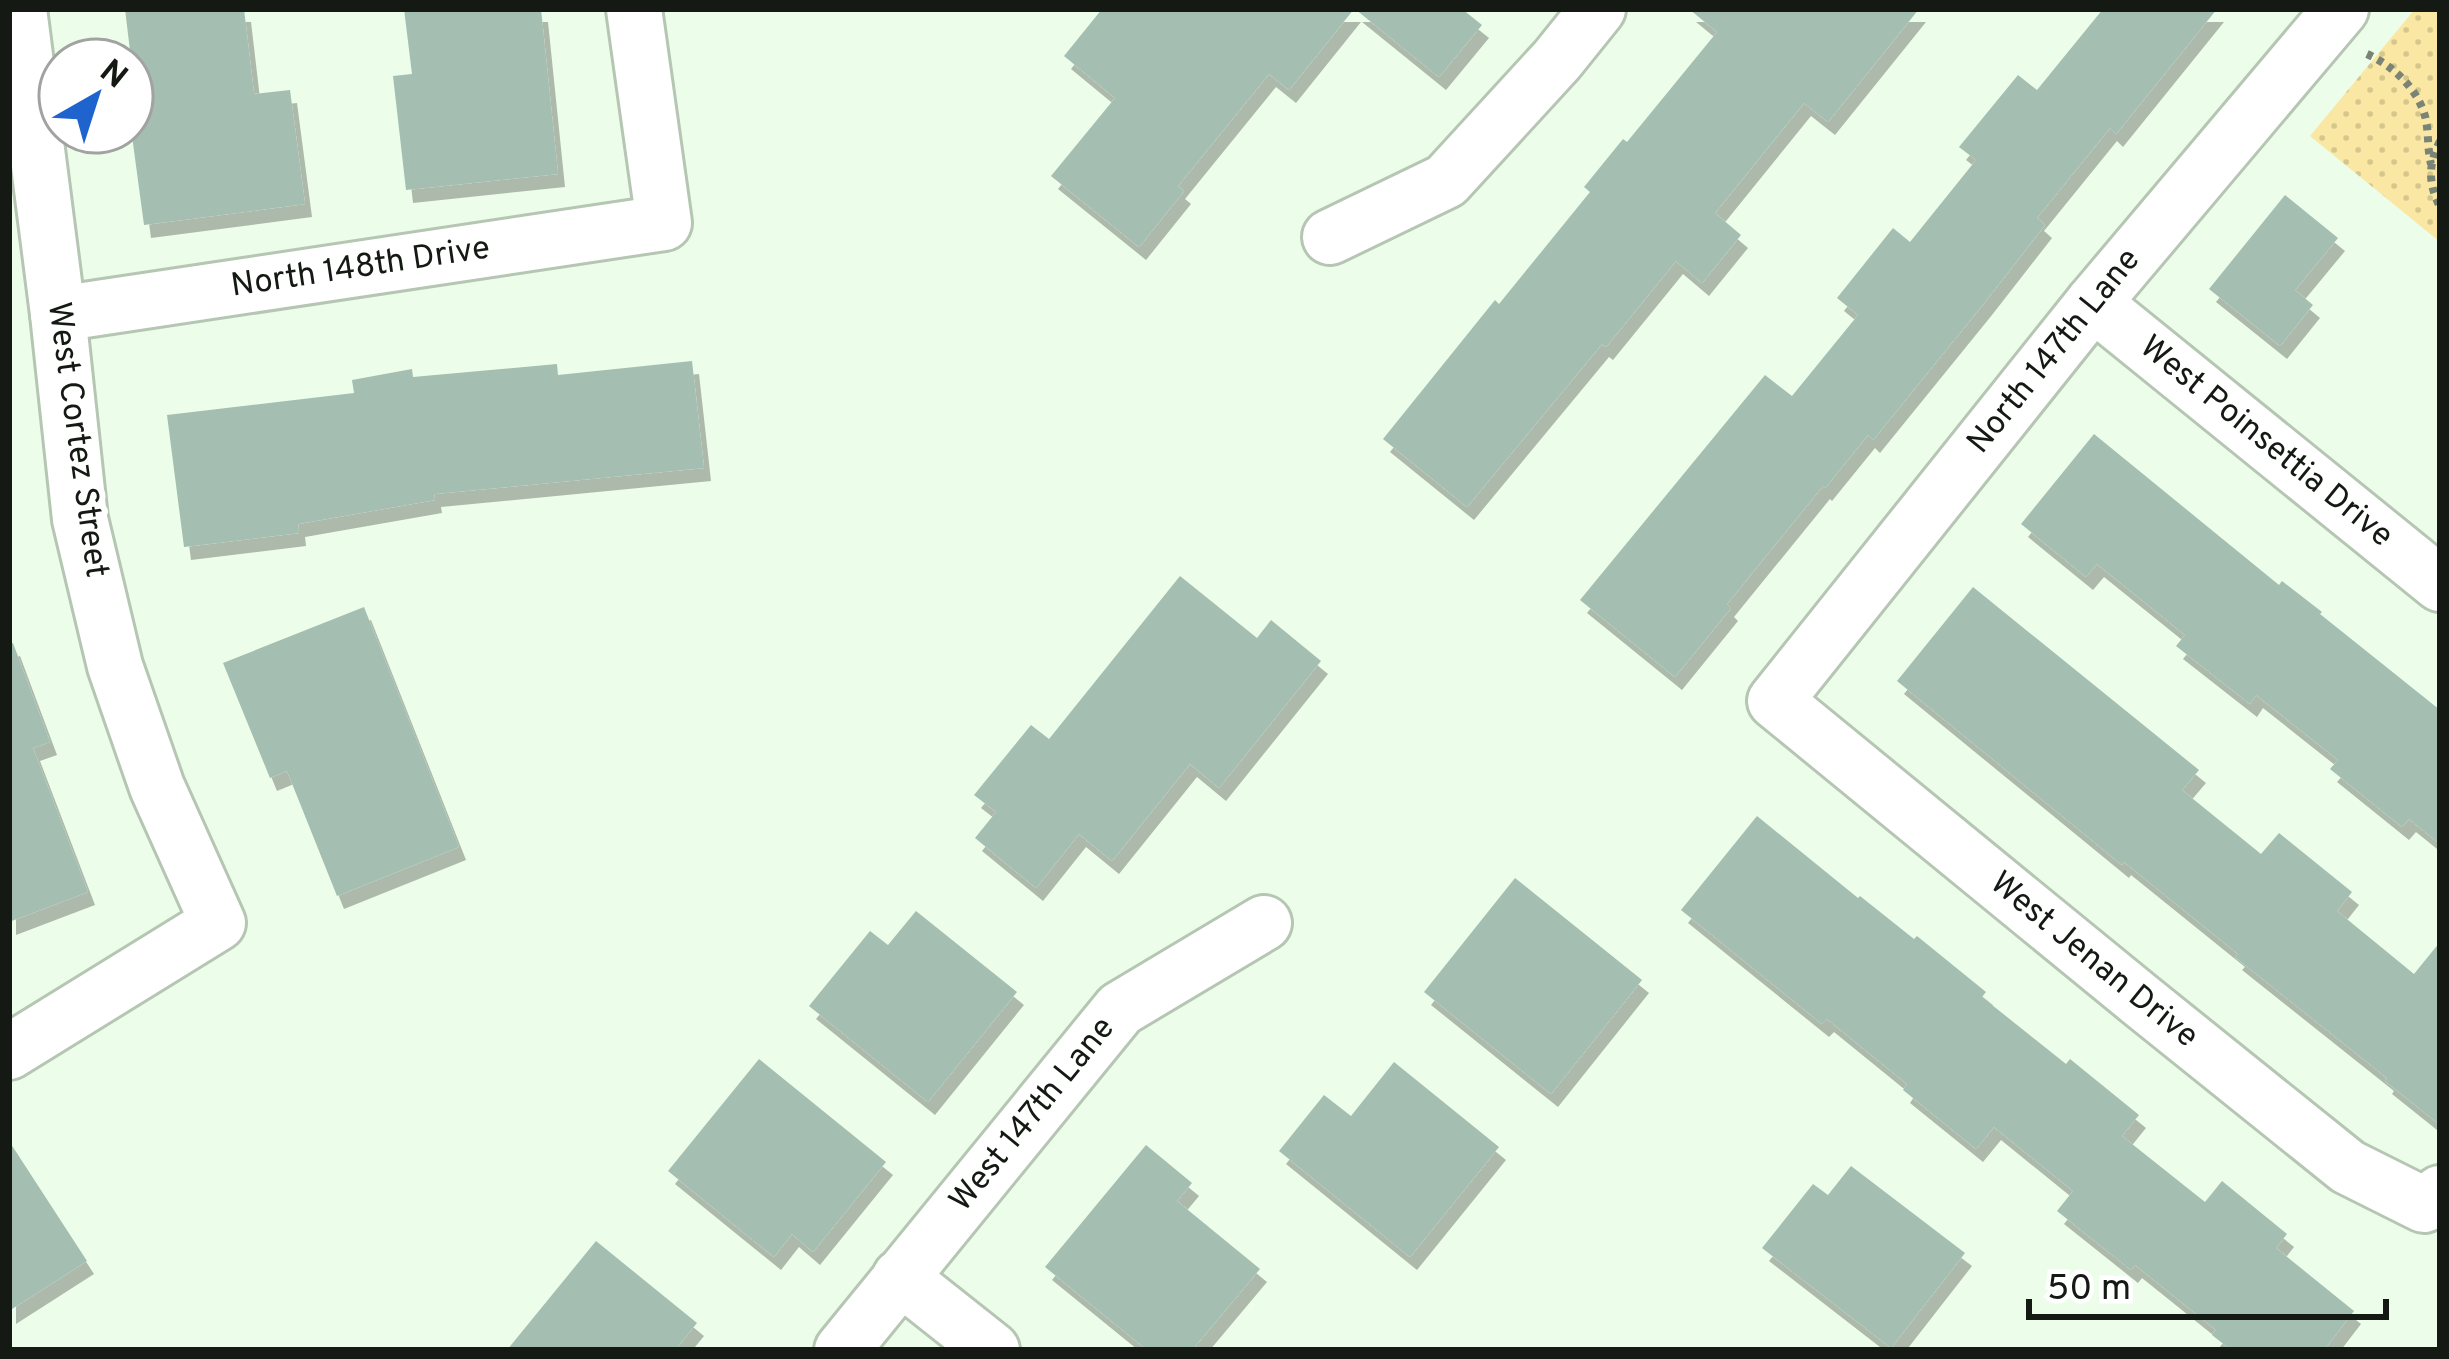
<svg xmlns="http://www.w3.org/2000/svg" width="2449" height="1359" font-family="Overpass,sans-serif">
<defs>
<pattern id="park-dots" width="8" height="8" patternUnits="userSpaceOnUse" patternTransform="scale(3)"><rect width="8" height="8" fill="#fae7a3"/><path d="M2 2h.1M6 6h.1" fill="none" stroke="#d5c68b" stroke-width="1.8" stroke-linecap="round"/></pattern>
<filter id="shadow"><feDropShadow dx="7" dy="13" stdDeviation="0" flood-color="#0004"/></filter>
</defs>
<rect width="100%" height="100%" fill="#ecfde9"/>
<!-- park -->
<path fill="url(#park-dots)" d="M 2415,9 L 2440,9 L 2440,242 L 2310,136 Z"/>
<!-- building -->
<path fill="#a4beb2" filter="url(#shadow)" d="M 125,9 L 244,9 L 254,94 L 290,90 L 305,204 L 144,225 L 132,136 L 132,110 L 137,109 Z
M 404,9 L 541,9 L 558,174 L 406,190 L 393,76 L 412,74 Z
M 1102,9 L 1354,9 L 1289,90 L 1269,74 L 1178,186 L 1184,191 L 1139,247 L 1051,176 L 1115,98 L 1064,56 Z
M 1355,9 L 1462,9 L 1482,25 L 1439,77 Z
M 1689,9 L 1919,9 L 1828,122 L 1804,103 L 1715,213 L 1741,235 L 1702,283 L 1676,261 L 1606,347 L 1602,344 L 1467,507 L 1383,439 L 1495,300 L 1499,304 L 1590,192 L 1584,187 L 1623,139 L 1627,142 L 1717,32 Z
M 2103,9 L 2217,9 L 2116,134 L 2110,128 L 2037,218 L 2045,225 L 1985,302 L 1873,440 L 1868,435 L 1825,488 L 1823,486 L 1727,604 L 1731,608 L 1675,677 L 1580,600 L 1765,375 L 1792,396 L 1858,315 L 1837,298 L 1893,228 L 1910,242 L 1976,160 L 1959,147 L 2018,75 L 2037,90 Z
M 2285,195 L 2338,238 L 2295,290 L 2313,305 L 2280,346 L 2209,289 Z
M 692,361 L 704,468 L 434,494 L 435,500 L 298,524 L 299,533 L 184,547 L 167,415 L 354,393 L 352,380 L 412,369 L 413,377 L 557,364 L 558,375 Z
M 2094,434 L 2279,585 L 2282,581 L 2322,612 L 2320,614 L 2440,710 L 2440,844 L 2409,819 L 2402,827 L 2330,769 L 2338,760 L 2256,695 L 2250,704 L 2176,646 L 2185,635 L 2097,564 L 2086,577 L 2021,524 Z
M 1180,576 L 1257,638 L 1271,620 L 1321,661 L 1219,788 L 1190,764 L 1112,861 L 1079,834 L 1036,888 L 975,838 L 996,812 L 974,795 L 1031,725 L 1049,739 Z
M 1973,587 L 2199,770 L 2182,790 L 2261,854 L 2279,833 L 2352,892 L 2337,911 L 2414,974 L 2440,942 L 2440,1125 L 2385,1081 L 2387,1078 L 2235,957 L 2238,954 L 2124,862 L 2122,865 L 1897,681 Z
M 364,607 L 459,847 L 337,896 L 287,771 L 270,778 L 223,663 Z
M 13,643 L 50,742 L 33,748 L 88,892 L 9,922 L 9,644 Z
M 1757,816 L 1858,898 L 1860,896 L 1914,939 L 1917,936 L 1986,992 L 1982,997 L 2066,1064 L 2070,1059 L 2139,1115 L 2122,1136 L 2205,1202 L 2222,1181 L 2287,1234 L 2276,1248 L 2354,1311 L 2324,1350 L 2231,1350 L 2212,1335 L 2216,1330 L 2135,1265 L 2131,1270 L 2057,1211 L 2073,1191 L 1994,1127 L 1976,1149 L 1903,1090 L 1907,1084 L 1827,1019 L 1822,1024 L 1681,910 Z
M 1515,878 L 1642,980 L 1551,1094 L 1424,992 Z
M 916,911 L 1017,992 L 928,1102 L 809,1006 L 870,931 L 888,945 Z
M 759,1059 L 886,1162 L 813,1252 L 792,1234 L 774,1257 L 668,1171 Z
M 1394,1062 L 1499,1147 L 1410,1257 L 1279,1151 L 1324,1095 L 1351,1116 Z
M 9,1141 L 87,1261 L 9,1311 Z
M 1146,1145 L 1192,1183 L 1177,1201 L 1260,1269 L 1192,1350 L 1147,1350 L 1045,1267 Z
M 1851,1166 L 1965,1253 L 1891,1348 L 1762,1248 L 1813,1184 L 1828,1195 Z
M 596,1241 L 697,1323 L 675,1350 L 507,1350 Z"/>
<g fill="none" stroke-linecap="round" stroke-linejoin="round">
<!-- street casing -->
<g stroke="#b5c6b3" stroke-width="60">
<g id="street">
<path id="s1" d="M 2341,9 L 2093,303 L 1775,701 L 2139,999 L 2348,1167 L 2424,1205 L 2440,1193"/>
<path d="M 1330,237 L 1446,181 L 1557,60 L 1598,9"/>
<path id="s2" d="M 2093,303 L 2440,584"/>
<path id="s3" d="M 58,314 L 664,223 L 634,9"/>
<path d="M 9,1052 L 218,923 L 157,787 L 115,666 L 80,519 L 58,314 L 19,9"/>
<path d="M 900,1277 L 992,1350"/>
<path id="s4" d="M 842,1350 L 1120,1009 L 1264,923"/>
</g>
</g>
<!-- path -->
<path stroke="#798477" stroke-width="8" stroke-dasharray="6 6" stroke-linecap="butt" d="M 2367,54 C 2393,66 2417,88 2425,116 C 2429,131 2427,148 2431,164
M 2440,141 C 2428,165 2428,183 2440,207"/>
<!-- street -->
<use href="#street" stroke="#fff" stroke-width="54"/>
</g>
<g text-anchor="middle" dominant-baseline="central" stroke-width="12" stroke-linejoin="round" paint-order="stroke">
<!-- street labels -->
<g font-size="33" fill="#141a13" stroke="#fff">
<text stroke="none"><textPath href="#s3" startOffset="306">North 148th Drive</textPath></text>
<text transform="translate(2055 352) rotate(-51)">North 147th Lane</text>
<text transform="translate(76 440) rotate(82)">West Cortez Street</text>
<text stroke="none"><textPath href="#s2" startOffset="222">West Poinsettia Drive</textPath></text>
<text stroke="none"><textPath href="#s1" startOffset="1305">West Jenan Drive</textPath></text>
<text stroke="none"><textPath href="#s4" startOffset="303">West 147th Lane</textPath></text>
</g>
</g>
<!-- border -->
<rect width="2449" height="1359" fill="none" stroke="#141a13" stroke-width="24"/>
<!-- north arrow -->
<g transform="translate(96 96) rotate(39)"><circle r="57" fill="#ffffff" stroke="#a1a3a1" stroke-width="3"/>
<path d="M0-9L21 45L0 30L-21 45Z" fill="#1f63ce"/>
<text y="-18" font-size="33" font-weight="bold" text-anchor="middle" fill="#141a13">N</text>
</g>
<!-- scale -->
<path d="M2029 1299v18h357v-18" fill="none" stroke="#141a13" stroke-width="6"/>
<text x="2047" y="1299" font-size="36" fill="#141a13" stroke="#ffffff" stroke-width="9" paint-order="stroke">50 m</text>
</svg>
